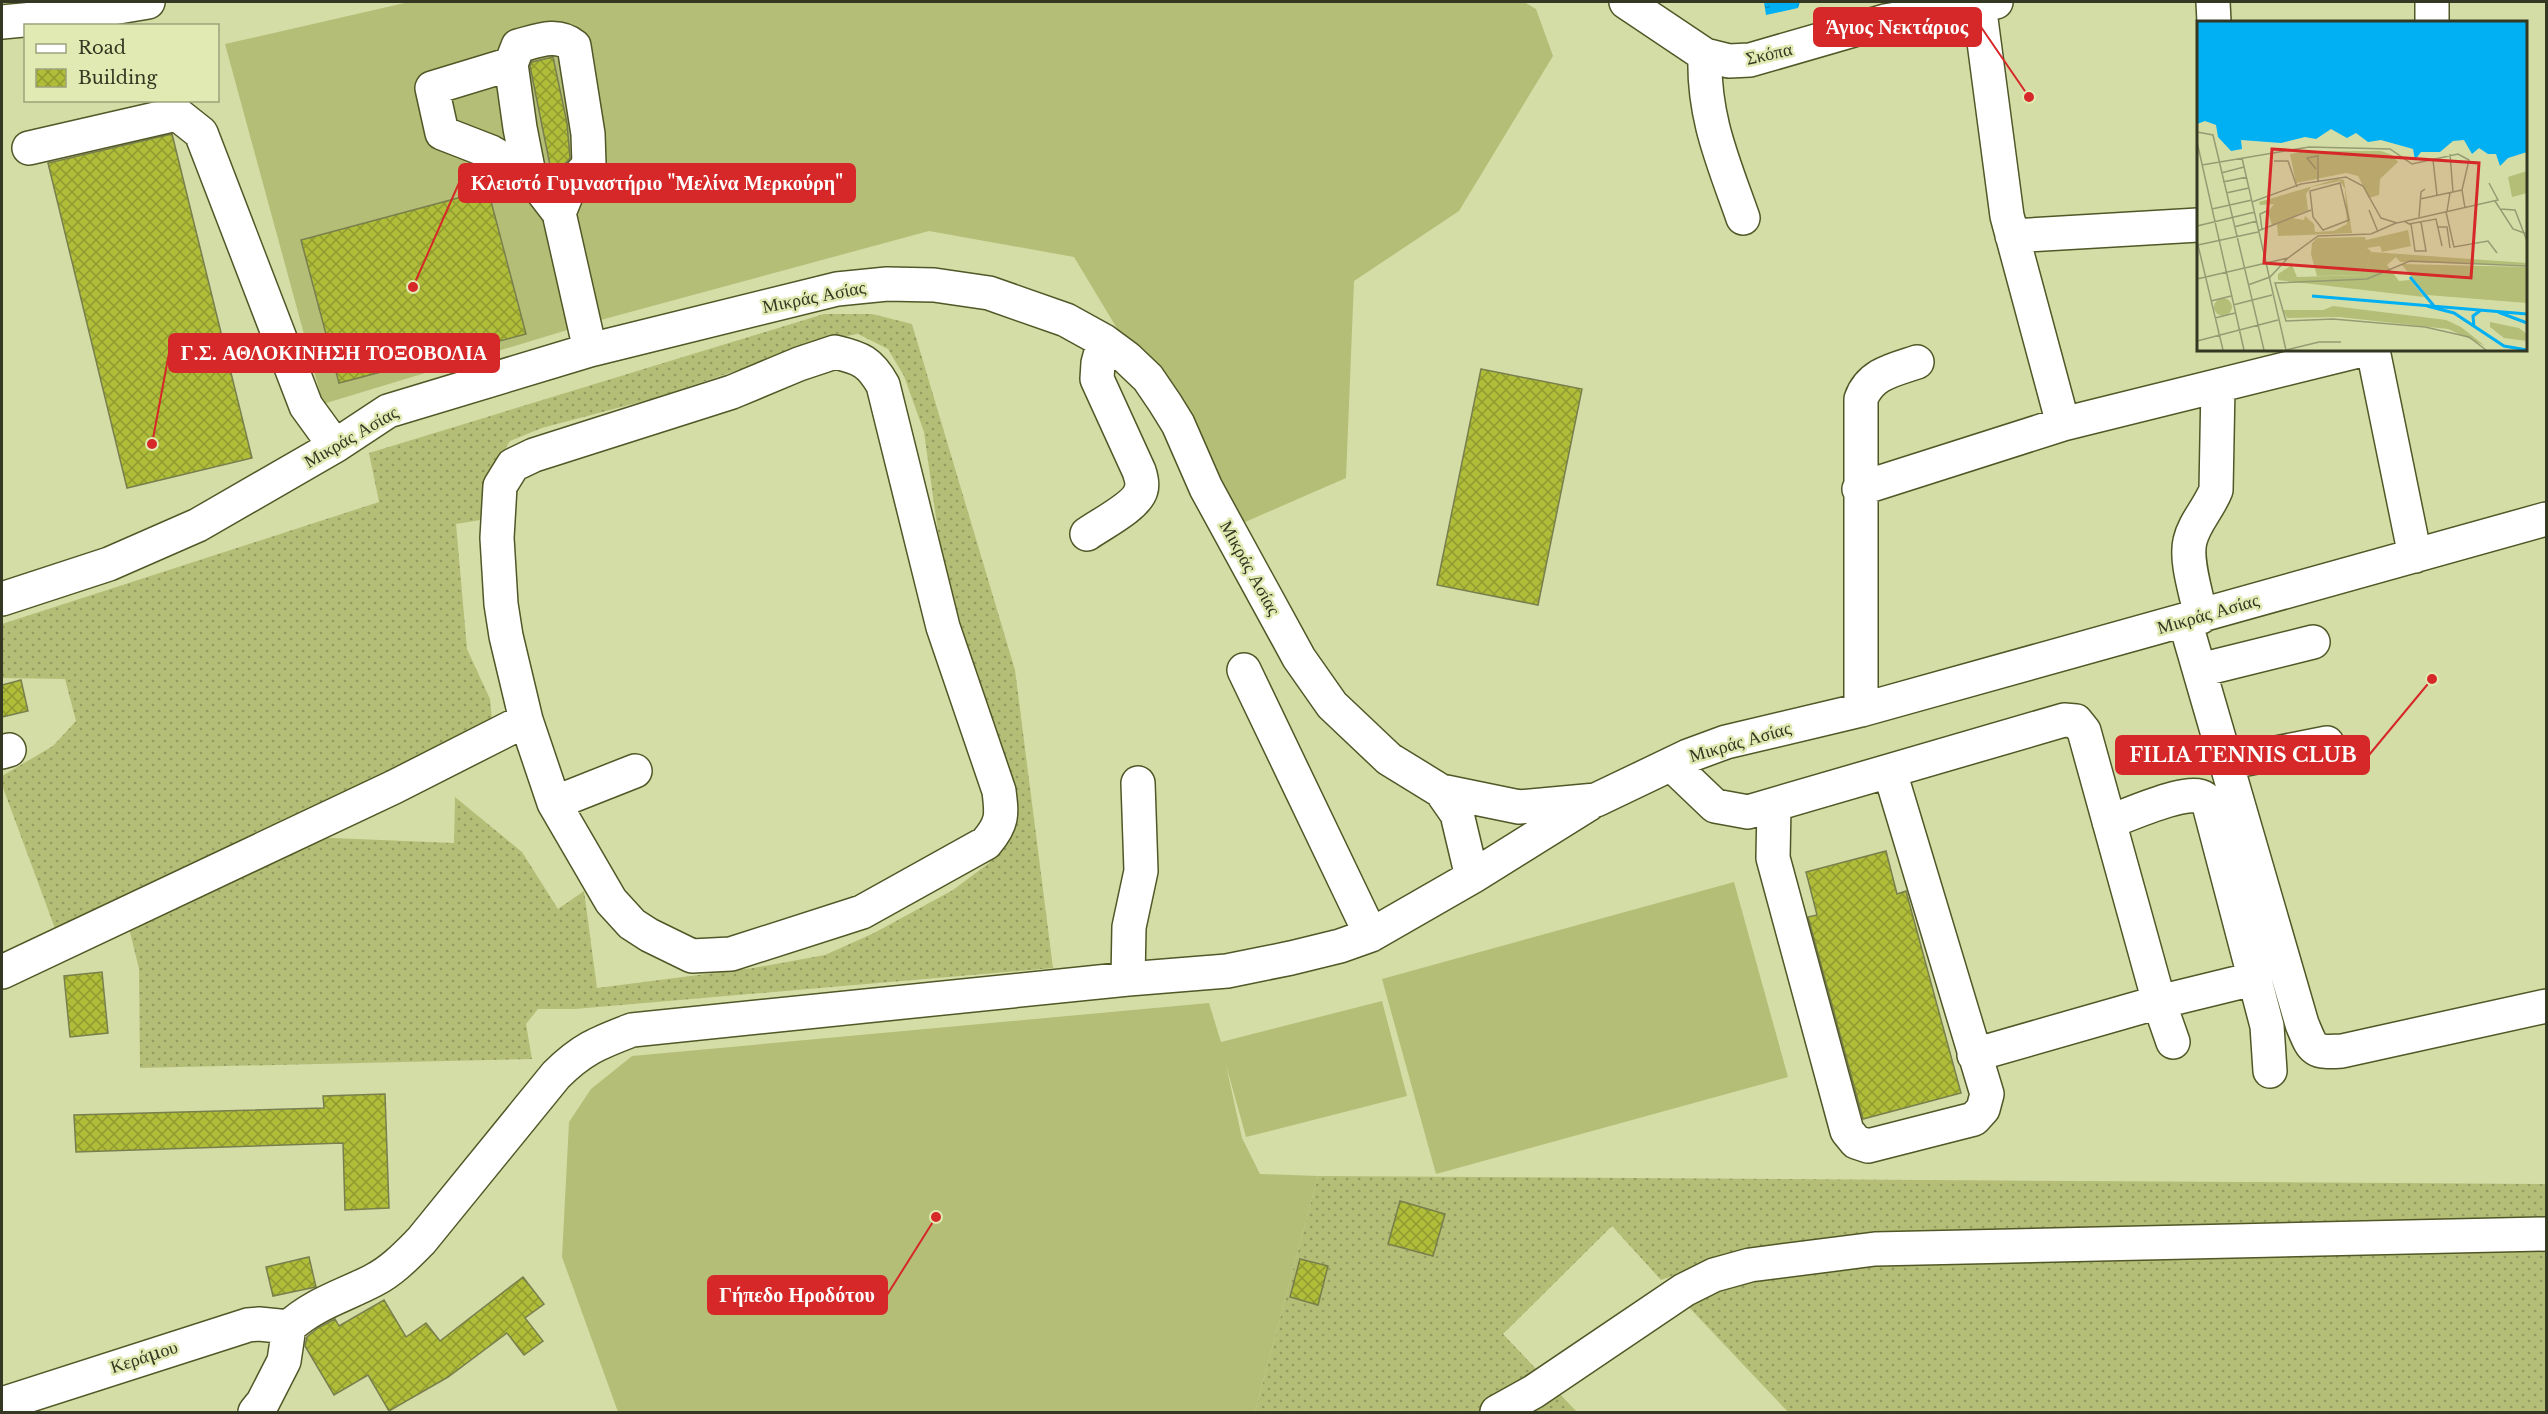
<svg xmlns="http://www.w3.org/2000/svg" width="2548" height="1414" font-family="'Libre Baskerville',serif">
<defs>
<pattern id="grass-dots" width="8" height="8" patternUnits="userSpaceOnUse" patternTransform="scale(1.5)"><rect width="8" height="8" fill="#b4be77"/><path d="M2 2h.1M6 6h.1" fill="none" stroke="#939b61" stroke-width="1.8" stroke-linecap="round"/></pattern>
<pattern id="water-ripples" width="26" height="14" patternUnits="userSpaceOnUse" patternTransform="scale(1.5)"><rect width="26" height="14" fill="#00b0f3"/><path d="M2 4q2-2 4 0t4 0M15 11q2-2 4 0t4 0" fill="none" stroke="#0390c4"/></pattern>
<pattern id="building-cross-hatch" width="8" height="8" patternUnits="userSpaceOnUse" patternTransform="scale(1.5)"><rect width="8" height="8" fill="#afbd39"/><path d="M0 0l8 8M0 8l8-8" fill="none" stroke="#8f9a30"/></pattern>
</defs>
<rect width="100%" height="100%" fill="#d5dda7"/>
<!-- grass -->
<path fill="url(#grass-dots)" d="M 824,314 L 872,314 L 912,324 L 1015,670 L 1053,968 L 575,1009 L 538,1009 L 526,1024 L 532,1059 L 140,1068 L 139,969 L 128,924 L 308,837 L 454,843 L 455,797 L 522,852 L 558,909 L 584,891 L 597,988 L 753,968 L 825,955 L 874,933 L 953,890 L 989,863 L 1009,828 L 971,660 L 941,554 L 924,432 L 904,376 L 888,349 L 858,334 L 830,339 L 655,398 L 542,428 L 510,441 L 491,472 L 487,519 L 456,524 L 467,649 L 490,699 L 492,720 L 57,934 L 2,785 L 2,776 L 53,746 L 76,721 L 65,679 L 2,678 L 2,624 L 379,502 L 369,453 Z
M 1318,1176 L 2546,1184 L 2546,1220 L 1895,1233 L 1717,1260 L 1661,1280 L 1612,1226 L 1503,1334 L 1577,1412 L 1255,1412 Z
M 2546,1241 L 2546,1412 L 1788,1412 L 1684,1302 L 1695,1293 L 1836,1261 Z"/>
<!-- pitch -->
<path fill="#b4be77" d="M 409,2 L 1524,2 L 1536,9 L 1553,56 L 1459,211 L 1354,281 L 1346,478 L 1236,526 L 1074,257 L 929,231 L 597,321 L 323,404 L 225,44 Z
M 1734,882 L 1788,1077 L 1436,1174 L 1382,979 Z
M 1382,1001 L 1407,1096 L 1246,1137 L 1226,1065 L 1242,1138 L 1260,1174 L 1318,1176 L 1255,1412 L 618,1412 L 562,1257 L 569,1122 L 591,1089 L 632,1056 L 1209,1003 L 1221,1042 Z"/>
<!-- water -->
<path fill="url(#water-ripples)" d="M 1764,2 L 1800,2 L 1798,8 L 1766,15 Z"/>
<!-- building -->
<path fill="url(#building-cross-hatch)" stroke="#787f4d" stroke-width="1.5" d="M 553,57 L 567,123 L 570,158 L 561,168 L 551,170 L 530,66 L 532,62 Z
M 172,134 L 252,458 L 127,488 L 48,163 Z
M 488,190 L 526,334 L 339,383 L 301,240 Z
M 1481,369 L 1582,389 L 1538,605 L 1437,585 Z
M 21,680 L 28,711 L 2,717 L 2,685 Z
M 1886,851 L 1897,894 L 1906,891 L 1961,1093 L 1863,1119 L 1808,917 L 1817,915 L 1806,872 Z
M 102,972 L 108,1033 L 70,1037 L 64,976 Z
M 385,1094 L 389,1208 L 345,1210 L 343,1143 L 76,1152 L 74,1115 L 324,1108 L 323,1096 Z
M 1400,1201 L 1445,1214 L 1433,1256 L 1388,1244 Z
M 309,1257 L 316,1287 L 273,1296 L 266,1267 Z
M 1300,1259 L 1328,1266 L 1318,1305 L 1290,1297 Z
M 523,1277 L 544,1304 L 525,1318 L 543,1341 L 524,1355 L 507,1333 L 448,1377 L 389,1411 L 368,1375 L 334,1395 L 305,1346 L 307,1337 L 318,1328 L 335,1319 L 339,1326 L 384,1300 L 406,1337 L 426,1323 L 440,1341 Z"/>
<g fill="none" stroke-linecap="round" stroke-linejoin="round">
<!-- minor casing -->
<g stroke="#515726" stroke-width="36">
<path id="minor" d="M 1626,2 L 1705,55 L 1729,61 L 1750,60 L 1885,21 L 1996,2
M 2213,2 L 2214,22
M 1979,4 L 2007,216 L 2063,424
M 2,22 L 65,16 L 148,2
M 2432,22 L 2432,2
M 1705,55 C 1703,117 1723,161 1743,218
M 511,64 L 432,88 L 442,133 L 491,152 L 529,174 L 559,213 L 590,350
M 29,148 L 177,114 L 201,133 L 306,406 L 335,446
M 529,174 L 520,128 L 511,64 L 518,46 C 537,41 557,32 574,46 L 588,134 L 589,165 L 570,186 L 559,213
M 2012,236 L 2198,225
M 2373,350 L 2415,556
M 835,352 C 861,358 870,362 883,385 L 943,627 L 999,791 C 1002,815 1003,823 986,843 L 862,912 L 731,954 L 692,956 L 649,935 L 632,924 L 611,901 L 554,803 L 526,720 L 506,636 L 501,604 L 497,538 L 500,486 L 513,465 L 534,455 L 732,392 L 799,364 Z
M 1859,489 L 2063,424 L 2362,350
M 1087,534 C 1101,524 1137,506 1141,490 C 1143,484 1141,477 1139,471 L 1097,379 L 1098,363 L 1104,341
M 2,599 L 109,564 L 198,525 L 335,446 L 388,411 L 590,350 L 837,289 L 887,284 L 934,285 L 989,293 L 1066,320 L 1104,341 L 1127,358 L 1148,378 L 1165,403 L 1178,424 L 1206,488 L 1299,658 L 1332,705 L 1389,759 L 1441,791 L 1519,807 L 1596,800 L 1688,756 L 1726,742 L 1861,710 L 2546,519
M 2201,617 C 2197,596 2185,561 2190,541 C 2194,523 2209,508 2216,490 L 2218,386
M 2185,621 L 2302,1024 C 2313,1050 2312,1053 2342,1051 L 2546,1006
M 1244,670 L 1371,935
M 2200,670 L 2313,642
M 1861,710 L 1861,399 C 1870,374 1893,370 1917,362
M 2,752 L 9,750
M 2226,763 L 2327,743
M 1671,764 L 1715,806 L 1748,812 L 2064,720 L 2076,721 L 2084,731 L 2159,1002 L 2173,1042
M 1441,791 L 1457,814 L 1472,877
M 554,803 L 635,771
M 1774,805 L 1773,858 L 1847,1131 L 1856,1142 L 1868,1146 L 1974,1119 L 1983,1109 L 1987,1094 L 1890,772
M 2109,822 C 2126,816 2189,787 2204,798 C 2206,800 2207,803 2209,805 L 2267,1026 L 2270,1071
M 2,972 L 394,787 L 526,720
M 1128,979 L 1129,927 L 1141,871 L 1138,783
M 1974,1055 L 2159,1002 L 2253,979
M 289,1327 C 313,1304 346,1295 374,1280 C 392,1271 407,1255 421,1241 L 556,1075 C 582,1049 598,1043 632,1030 L 1128,979 L 1227,971 L 1291,958 L 1340,946 L 1371,935 L 1472,877 L 1589,804
M 2,1404 L 248,1325 L 259,1324 L 289,1327
M 255,1412 L 263,1402 L 284,1361 L 289,1327
M 1497,1412 L 1533,1392 L 1684,1290 L 1714,1275 L 1750,1265 L 1875,1249 L 2546,1234"/>
</g>
<!-- minor -->
<use href="#minor" stroke="#fff" stroke-width="33"/>
</g>
<g text-anchor="middle" dominant-baseline="central" stroke-width="5" stroke-linejoin="round" paint-order="stroke">
<!-- street labels -->
<g font-size="18" fill="#343722" stroke="#e2eab4">
<text transform="translate(1769 54) rotate(-13)">Σκόπα</text>
<text transform="translate(814 297) rotate(-11)">Μικράς Ασίας</text>
<text transform="translate(351 437) rotate(-30)">Μικράς Ασίας</text>
<text transform="translate(1250 568) rotate(61)">Μικράς Ασίας</text>
<text transform="translate(2208 614) rotate(-16)">Μικράς Ασίας</text>
<text transform="translate(1740 742) rotate(-16)">Μικράς Ασίας</text>
<text transform="translate(144 1357) rotate(-18)">Κεράμου</text>
</g>
</g>
<!-- overview -->
<g transform="translate(2197 21)">
<rect width="330" height="330" fill="#d5dda7"/>
<path d="M 330,150 L 330,172 L 315,176 L 311,156 ZM 140,158 L 147,159 L 155,212 L 81,215 L 80,203 L 95,197 L 107,199 L 108,195 L 117,203 L 118,211 L 137,210 L 150,203 L 148,168 L 143,160 L 114,166 L 109,173 L 111,189 L 75,204 L 71,191 L 77,183 L 63,184 L 62,181 ZM 175,231 L 330,242 L 330,244 L 203,241 L 199,236 L 190,244 L 202,260 L 213,259 L 227,276 L 81,259 L 81,253 L 95,244 L 100,256 L 167,254 ZM 204,243 L 330,246 L 330,282 L 230,274 ZM17 286a9 9 0 1 1 18 0a9 9 0 1 1-18 0ZM 136,285 L 249,299 L 264,306 L 288,325 L 251,308 L 142,296 L 90,297 L 86,289 L 126,289 ZM 293,301 L 322,307 L 330,313 L 330,320 L 307,317 L 293,306 Z" fill="#b4be77"/>
<path d="M 109,130 L 184,130 L 195,134 L 201,141 L 183,158 L 182,174 L 172,177 L 161,155 L 149,152 L 99,162 L 93,133 ZM 211,209 L 214,225 L 185,231 L 183,225 L 170,227 L 175,231 L 167,254 L 120,255 L 114,233 L 115,222 L 120,217 L 168,216 L 169,219 Z" fill="#b4be77"/>
<path d="M 0,1 L 330,1 L 330,131 L 311,137 L 303,145 L 299,133 L 291,133 L 282,127 L 275,133 L 267,119 L 256,120 L 243,131 L 224,131 L 218,139 L 216,128 L 184,119 L 171,121 L 159,112 L 150,117 L 134,108 L 119,118 L 108,116 L 84,122 L 44,119 L 45,128 L 34,130 L 21,116 L 19,104 L 8,100 L 0,103 Z" fill="#00b0f3"/>
<path fill="none" stroke="#00b0f3" stroke-width="3" d="M 213,256 L 237,285M 115,275 L 330,293M 230,285 L 257,292 L 307,325 L 330,329M 301,291 L 330,302M 277,306 L 276,295 L 284,289"/>
<path fill="none" stroke="#959b72" stroke-width="1.5" d="M 0,111 L 16,114 L 67,329M 0,121 L 47,329M 253,133 L 256,171M 45,137 L 89,329M 236,139 L 240,174M 77,140 L 91,140 L 100,166M 5,144 L 112,126 L 193,128 L 215,143 L 261,133 L 272,139 L 265,169 L 268,187M 119,148 L 110,137 L 121,135 L 121,160M 24,152 L 47,146M 26,161 L 50,156M 143,162 L 152,199 L 126,209 L 116,196 L 113,170 ZM 29,172 L 52,167M 223,178 L 265,169M 298,180 L 316,208 L 330,213M 55,181 L 104,163 L 149,156 L 166,165 L 184,197 L 200,202 L 301,179 L 292,162M 15,188 L 55,179M 303,188 L 318,189 L 330,220M 172,189 L 181,211M 250,190 L 253,172M 249,191 L 257,226 L 291,220 L 300,232M 222,196 L 224,171 L 228,168M 207,200 L 212,203 L 239,198 L 245,225M 214,203 L 218,230 L 229,230 L 224,201M 0,205 L 58,191M 37,206 L 60,200M 241,206 L 250,206 L 253,227M 65,209 L 63,193 L 72,189M 61,210 L 114,189M 0,220 L 26,329M 1,224 L 61,211M 0,258 L 91,237 L 121,215 L 174,213 L 199,202M 51,264 L 73,256 L 91,237M 14,280 L 34,275M 36,284 L 75,274M 18,297 L 38,292M 0,320 L 81,299M 89,329 L 122,321 L 144,321M 289,329 L 272,316 L 228,306 L 136,298 L 89,300 L 78,262 L 170,258 L 213,240 L 330,245"/>
<path fill="#d62828" fill-opacity="0.15" stroke="#d62828" stroke-width="3" d="M 75,128 L 282,142 L 274,257 L 67,242 Z"/>
<rect width="330" height="330" fill="none" stroke="#343722" stroke-width="3"/>
</g>
<!-- callouts -->
<path fill="none" stroke="#d62828" stroke-width="2" d="M2029 97L1981 27M413 287L459 183M152 444L169 353M2432 679L2369 755M936 1217L887 1295"/>
<g fill="#d62828" stroke="#e2eab4" stroke-width="2">
<circle cx="2029" cy="97" r="6"/>
<circle cx="413" cy="287" r="6"/>
<circle cx="152" cy="444" r="6"/>
<circle cx="2432" cy="679" r="6"/>
<circle cx="936" cy="1217" r="6"/>
</g>
<g fill="#d62828" stroke="#d62828" stroke-width="2">
<rect x="1814" y="8" width="167" height="38" rx="6"/>
<rect x="459" y="164" width="396" height="38" rx="6"/>
<rect x="169" y="334" width="330" height="38" rx="6"/>
<rect x="2116" y="736" width="253" height="38" rx="6"/>
<rect x="708" y="1276" width="179" height="38" rx="6"/>
</g>
<g font-size="20" text-anchor="middle" font-weight="bold" fill="#fff">
<text x="1897" y="34">Άγιος Νεκτάριος</text>
<text x="657" y="190">Κλειστό Γυμναστήριο "Μελίνα Μερκούρη"</text>
<text x="334" y="360">Γ.Σ. ΑΘΛΟΚΙΝΗΣΗ ΤΟΞΟΒΟΛΙΑ</text>
<text x="2243" y="762">FILIA TENNIS CLUB</text>
<text x="797" y="1302">Γήπεδο Ηροδότου</text>
</g>
<!-- border -->
<rect width="2548" height="1414" fill="none" stroke="#343722" stroke-width="6"/>
<!-- legend -->
<rect x="24" y="24" width="195" height="78" fill="#e2eab4" stroke="#9ca27a" stroke-width="1.5"/>
<rect x="36" y="44" width="30" height="9" fill="#ffffff" stroke="#9ca27a" stroke-width="1.5"/>
<text x="78" y="54" font-size="18" fill="#343722">Road</text>
<rect x="36" y="69" width="30" height="18" fill="url(#building-cross-hatch)" stroke="#9ca27a" stroke-width="1.5"/>
<text x="78" y="84" font-size="18" fill="#343722">Building</text>
</svg>
